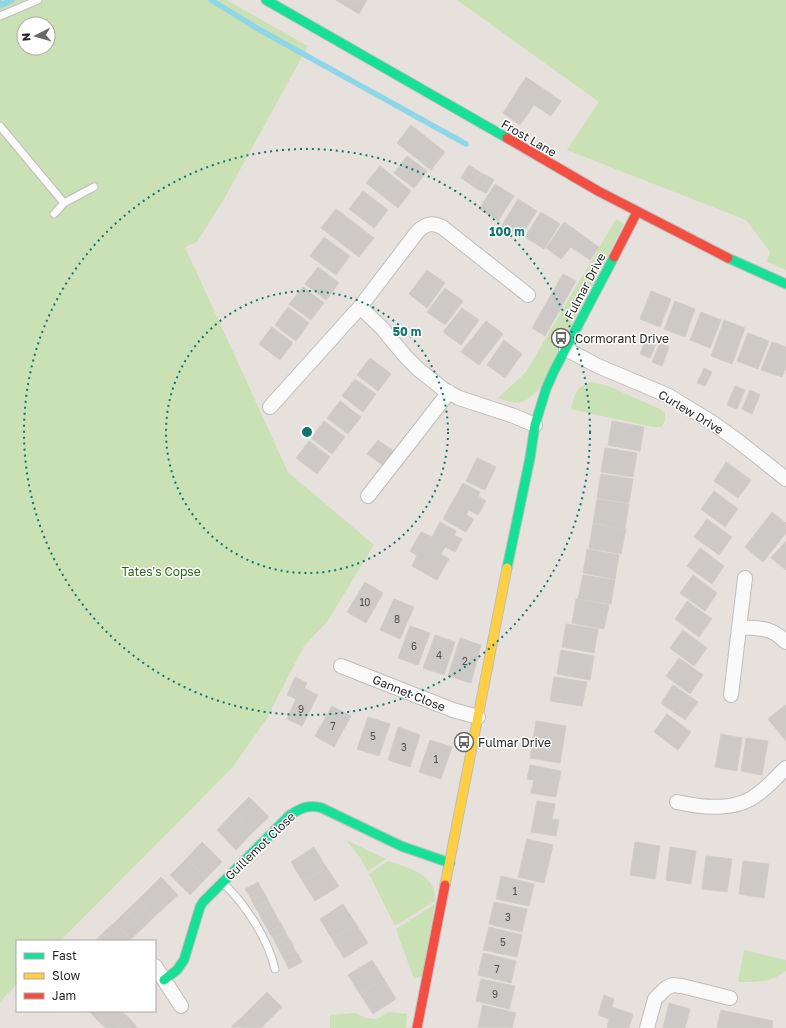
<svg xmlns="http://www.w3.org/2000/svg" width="786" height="1028" font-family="'Golos Text',sans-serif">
<rect width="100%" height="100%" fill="#e6e1dc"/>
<!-- green -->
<path fill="#c9e1b4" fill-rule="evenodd" d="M 0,0 L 226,0 L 308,46 L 224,199 L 197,242 L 185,247 L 288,472 L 374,545 L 327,622 L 304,646 L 267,718 L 233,767 L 60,941 L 17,941 L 17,984 L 0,1002 ZM 24,24 L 48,24 L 48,48 L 24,48 Z
M 457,0 L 786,0 L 786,270 L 767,262 L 770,252 L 746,220 L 567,150 L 599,102 Z
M 616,219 L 624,224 L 540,388 C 525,404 519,406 498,398 L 526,372 Z
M 592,382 L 608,386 L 660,409 L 665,413 L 665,421 L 661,427 L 652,427 L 571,409 C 575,394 576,386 592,382 Z
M 346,840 L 386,859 L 368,871 L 359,856 Z
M 388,861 C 409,868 437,874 435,901 L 395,926 L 369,874 Z
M 435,904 L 422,976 L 414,979 L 396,929 Z
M 744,950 L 786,960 L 786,971 C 770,983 757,982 738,982 Z
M 389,1012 L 407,1014 L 406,1028 L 330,1028 L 330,1015 L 355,1013 L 366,1018 L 377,1019 Z"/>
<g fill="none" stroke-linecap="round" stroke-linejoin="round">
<!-- stream -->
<path stroke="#8ed6e8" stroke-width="5.5" d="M 211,0 L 260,30 L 466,144
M 0,3 L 2,5 L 12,0"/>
</g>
<!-- building -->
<path fill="#cdc9c6" stroke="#d1cdc8" d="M 336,0 L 367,0 L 359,14 Z
M 526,77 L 561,101 L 551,116 L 534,105 L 520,125 L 503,113 Z
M 411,125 L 445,152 L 431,170 L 397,143 Z
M 407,156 L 427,171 L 414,188 L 394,173 Z
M 469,165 L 475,169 L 467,182 L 461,178 Z
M 380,166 L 411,191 L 398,208 L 366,183 Z
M 475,169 L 481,173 L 473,186 L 467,182 Z
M 481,173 L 488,176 L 479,190 L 473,186 Z
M 488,176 L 494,180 L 486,193 L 479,190 Z
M 495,184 L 514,196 L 498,221 L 479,209 Z
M 363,191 L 388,210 L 374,228 L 349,209 Z
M 518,199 L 537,211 L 521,236 L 502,225 Z
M 336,209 L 374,238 L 359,257 L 321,228 Z
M 541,212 L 560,224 L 544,249 L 525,237 Z
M 564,222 L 599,247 L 590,260 L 571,247 L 561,259 L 546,248 Z
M 324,237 L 350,256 L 336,275 L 310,256 Z
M 318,267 L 339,283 L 326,300 L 305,284 Z
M 427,270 L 445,283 L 427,308 L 409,294 Z
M 563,274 L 576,281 L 545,336 L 532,328 Z
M 303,287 L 324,303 L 311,320 L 289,304 Z
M 445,288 L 463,301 L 445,325 L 427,312 Z
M 651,291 L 671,299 L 660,327 L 640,319 Z
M 675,301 L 695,309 L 685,337 L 664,329 Z
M 288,307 L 309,323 L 296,341 L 275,325 Z
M 462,308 L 479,320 L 461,345 L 443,332 Z
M 701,312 L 721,320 L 710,348 L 690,340 Z
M 724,320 L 745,328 L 732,364 L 711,356 Z
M 486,321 L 503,334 L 479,365 L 461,352 Z
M 272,327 L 293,343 L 280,360 L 259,344 Z
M 748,333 L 769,341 L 758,369 L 737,361 Z
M 648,335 L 658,339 L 650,358 L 640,354 Z
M 504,340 L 522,354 L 505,378 L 487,365 Z
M 772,342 L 786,347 L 786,368 L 782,377 L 761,370 Z
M 660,343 L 669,347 L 662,366 L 652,362 Z
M 370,358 L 391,374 L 378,391 L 357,375 Z
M 704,368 L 712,372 L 705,386 L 697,383 Z
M 355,379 L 376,394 L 363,412 L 342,396 Z
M 735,386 L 745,390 L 737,409 L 727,405 Z
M 750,390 L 760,395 L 752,414 L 742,409 Z
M 340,401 L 361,417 L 348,434 L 327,418 Z
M 324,421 L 345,437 L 332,454 L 311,438 Z
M 612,421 L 644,427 L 640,451 L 608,445 Z
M 378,440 L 395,452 L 384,466 L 367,454 Z
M 309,441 L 330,457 L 317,474 L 296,458 Z
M 605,448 L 637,453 L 633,477 L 601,472 Z
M 477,458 L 496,467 L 485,490 L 466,481 Z
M 726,462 L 751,480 L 738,498 L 714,481 Z
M 601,474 L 633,479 L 629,503 L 597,498 Z
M 463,483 L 480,492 L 478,496 L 486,501 L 478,515 L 469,510 L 466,515 L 474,519 L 466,532 L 443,519 Z
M 714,491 L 738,509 L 725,527 L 701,509 Z
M 597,499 L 629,504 L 625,529 L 593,523 Z
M 772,512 L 786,523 L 786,533 L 763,562 L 745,547 Z
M 707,519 L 732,537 L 719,555 L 694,537 Z
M 440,522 L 456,531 L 454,535 L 462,539 L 455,552 L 445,547 L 441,554 L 449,559 L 437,580 L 412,566 L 417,556 L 410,551 L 421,532 L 432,537 Z
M 593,524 L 626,529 L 621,554 L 589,548 Z
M 786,541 L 786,570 L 771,558 Z
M 700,548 L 724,566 L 712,584 L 687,566 Z
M 587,549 L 619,555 L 615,579 L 583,573 Z
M 583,575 L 615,580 L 611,604 L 578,599 Z
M 693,575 L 717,593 L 705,611 L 680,593 Z
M 365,582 L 383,593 L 366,623 L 347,612 Z
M 394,599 L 414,607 L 400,639 L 380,630 Z
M 576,599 L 609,605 L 604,629 L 572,623 Z
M 687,601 L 712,619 L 699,637 L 675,619 Z
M 566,624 L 598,629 L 594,653 L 562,647 Z
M 410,626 L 430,633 L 418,665 L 398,658 Z
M 683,630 L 707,648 L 694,666 L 670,648 Z
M 435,635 L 455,642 L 444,675 L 423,668 Z
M 460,638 L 481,645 L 471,683 L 448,676 Z
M 561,650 L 594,656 L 590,680 L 557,674 Z
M 679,658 L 703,675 L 690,694 L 666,676 Z
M 295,677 L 307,683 L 304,688 L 318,695 L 302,726 L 287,719 L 296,699 L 287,695 Z
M 554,677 L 587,682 L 582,706 L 550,701 Z
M 673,685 L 698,702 L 685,720 L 661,703 Z
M 785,705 L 786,706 L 786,741 L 768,719 Z
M 332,706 L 351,716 L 334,747 L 315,736 Z
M 667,714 L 691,732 L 678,750 L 654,732 Z
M 368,717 L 390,724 L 379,756 L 357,749 Z
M 536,721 L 566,726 L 560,763 L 530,758 Z
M 398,727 L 420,735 L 410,767 L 388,760 Z
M 721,734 L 742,738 L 737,771 L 715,767 Z
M 746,738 L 768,741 L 762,775 L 741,771 Z
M 430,740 L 452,747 L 441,779 L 419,772 Z
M 530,765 L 561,771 L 556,797 L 531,793 L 534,780 L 527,779 Z
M 249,797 L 269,817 L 252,833 L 233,813 Z
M 537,801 L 555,804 L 552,819 L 559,820 L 556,836 L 531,832 Z
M 233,813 L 252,833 L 236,850 L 217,830 Z
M 527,839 L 553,845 L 544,883 L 518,877 Z
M 202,842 L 222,862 L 206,878 L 186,859 Z
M 635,842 L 660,846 L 655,879 L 630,875 Z
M 314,847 L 326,867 L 303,882 L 291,862 Z
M 670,847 L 696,851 L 691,884 L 666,880 Z
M 706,856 L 732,859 L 727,892 L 702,889 Z
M 186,859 L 206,878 L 190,895 L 170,875 Z
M 743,861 L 769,864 L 764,898 L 739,894 Z
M 326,867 L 339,886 L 315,901 L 303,882 Z
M 501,876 L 534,884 L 529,906 L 496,899 Z
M 161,877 L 178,895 L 166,906 L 149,889 Z
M 258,882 L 261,888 L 249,895 L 245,889 Z
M 261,888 L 265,894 L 252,901 L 249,895 Z
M 149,889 L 166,906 L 154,917 L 138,900 Z
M 265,894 L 268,900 L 255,907 L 252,901 Z
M 138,900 L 154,917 L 143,928 L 126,911 Z
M 268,900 L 271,906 L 259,913 L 255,907 Z
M 494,902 L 527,909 L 522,932 L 489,924 Z
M 343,904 L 356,924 L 332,939 L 320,919 Z
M 271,906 L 275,913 L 262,920 L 259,913 Z
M 126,911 L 143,928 L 131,939 L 115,922 Z
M 275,913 L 278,919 L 266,926 L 262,920 Z
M 278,919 L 282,925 L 269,932 L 266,926 Z
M 115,922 L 131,939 L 129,941 L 111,941 L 103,933 Z
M 356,924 L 368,943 L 344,958 L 332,939 Z
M 282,925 L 285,931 L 273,938 L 269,932 Z
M 489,927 L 522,935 L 517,957 L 483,950 Z
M 285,931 L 288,937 L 276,944 L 273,938 Z
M 103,933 L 111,941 L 95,941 Z
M 288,937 L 292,943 L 279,950 L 276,944 Z
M 292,943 L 295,950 L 283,957 L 279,950 Z
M 295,950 L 299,956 L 286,963 L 283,957 Z
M 483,953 L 516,961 L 511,983 L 478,975 Z
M 299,956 L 302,962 L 289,969 L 286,963 Z
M 372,960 L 384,979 L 360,994 L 348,975 Z
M 384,979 L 396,999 L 373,1014 L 360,994 Z
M 481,979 L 515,986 L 509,1009 L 476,1001 Z
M 267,992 L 282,1007 L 270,1019 L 255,1004 Z
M 604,995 L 614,999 L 612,1007 L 633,1014 L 629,1028 L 607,1028 L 609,1019 L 598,1015 Z
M 669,1003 L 690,1009 L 685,1028 L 663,1028 Z
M 255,1004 L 270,1019 L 261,1028 L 255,1028 L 243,1016 Z
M 483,1005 L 516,1013 L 512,1028 L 478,1027 Z
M 721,1010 L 773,1021 L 772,1028 L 717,1028 Z
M 89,1011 L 110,1011 L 99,1022 Z
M 110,1011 L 121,1011 L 128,1017 L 116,1028 L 106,1028 L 99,1022 Z
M 243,1016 L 255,1028 L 231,1027 Z
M 128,1017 L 138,1028 L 116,1028 Z"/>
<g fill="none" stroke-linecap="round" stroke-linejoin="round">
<!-- lane casing -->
<g stroke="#bfbdbe" stroke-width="9">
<path id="lane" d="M 0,16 L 38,0
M 0,126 L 64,203
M 54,214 L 64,203 L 94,187
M 224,884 C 246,905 268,939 275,969"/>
</g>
<!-- street casing -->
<g stroke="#bfbdbe" stroke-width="16">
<path id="street" d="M 360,307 L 382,328 L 405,356 L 418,369 L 443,389 L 459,398 L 514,416 L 535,425
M 566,349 L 598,366 L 669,396 L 713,423 L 738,441 L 786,479
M 270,407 L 360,307 L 418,231 C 426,224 432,222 442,227 L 528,295
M 368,496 L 449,392
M 739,627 C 760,629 770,626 786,642
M 341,666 L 453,710 L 478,717
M 731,695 L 745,578
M 677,802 C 703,808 737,812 759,793 C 769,786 777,776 786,768
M 155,966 L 181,1006
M 647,1028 L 655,999 L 666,988 L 673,985 L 682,986 L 730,998"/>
</g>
<!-- fast casing -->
<g stroke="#bfbdbe" stroke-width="11">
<path id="fast" d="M 266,0 L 507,138
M 728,258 L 786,284
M 507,568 L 530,458 L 535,425 L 546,389 L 554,371 L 614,257
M 164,980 L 177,970 L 184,960 L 200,907 L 203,902 L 290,815 C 301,808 309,804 322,808 L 401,846 L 450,863"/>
</g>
<!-- slow casing -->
<g stroke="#bfbdbe" stroke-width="11">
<path id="slow" d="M 445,885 L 507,568"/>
</g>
<!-- jam casing -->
<g stroke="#bfbdbe" stroke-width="11">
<path id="jam" d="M 507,138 L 598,191 L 728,258
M 614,257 L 637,212
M 417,1028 L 445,885"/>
</g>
<!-- lane -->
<use href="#lane" stroke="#fbfafa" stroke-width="7"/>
<!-- street -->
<use href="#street" stroke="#fbfafa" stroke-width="14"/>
<!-- fast -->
<use href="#fast" stroke="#16e098" stroke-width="9"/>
<!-- slow -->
<use href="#slow" stroke="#ffcf43" stroke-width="9"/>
<!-- jam -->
<use href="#jam" stroke="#f24e42" stroke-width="9"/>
</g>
<!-- distance rings -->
<g fill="none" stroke="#0f766e" stroke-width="2" stroke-dasharray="2 4">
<circle cx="307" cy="432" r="141"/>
<circle cx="307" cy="432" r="283"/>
</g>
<!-- icons -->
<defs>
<g id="bus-ring" transform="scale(1)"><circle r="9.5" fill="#fff" stroke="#6a6866" stroke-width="1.5"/><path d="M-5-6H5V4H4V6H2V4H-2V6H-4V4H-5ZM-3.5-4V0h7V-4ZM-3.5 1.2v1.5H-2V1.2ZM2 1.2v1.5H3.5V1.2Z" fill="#6a6866"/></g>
</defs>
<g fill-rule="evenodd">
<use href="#bus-ring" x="561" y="338"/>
<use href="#bus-ring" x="464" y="742"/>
</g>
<g text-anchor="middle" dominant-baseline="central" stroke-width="3" stroke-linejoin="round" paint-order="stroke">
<!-- number labels -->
<g font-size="10" fill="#515050">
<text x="365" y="602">10</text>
<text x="397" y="619">8</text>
<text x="414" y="646">6</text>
<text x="439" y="655">4</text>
<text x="465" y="661">2</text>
<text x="301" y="709">9</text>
<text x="333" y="726">7</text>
<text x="373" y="736">5</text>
<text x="404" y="747">3</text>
<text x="436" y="759">1</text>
<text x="515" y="891">1</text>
<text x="508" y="917">3</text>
<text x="503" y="942">5</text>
<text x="497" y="969">7</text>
<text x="495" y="994">9</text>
</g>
<!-- street labels -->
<g font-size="12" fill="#272727" stroke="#fff">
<text transform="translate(529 138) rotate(30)">Frost Lane</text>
<text transform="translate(585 286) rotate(-62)">Fulmar Drive</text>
<text transform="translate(691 412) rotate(31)">Curlew Drive</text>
<text transform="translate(409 693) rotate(22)">Gannet Close</text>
<text transform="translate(260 846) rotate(-44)">Guillemot Close</text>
</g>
<!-- poi labels -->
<g font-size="12" fill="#272727" stroke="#fff" text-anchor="start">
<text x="575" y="338">Cormorant Drive</text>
<text x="478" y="742">Fulmar Drive</text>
</g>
<!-- park labels -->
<g font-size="12" fill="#2b6219" stroke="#fff">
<text x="161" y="571">Tates's Copse</text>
</g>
</g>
<circle cx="307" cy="432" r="6" fill="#0f766e" stroke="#fff" stroke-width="2"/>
<g font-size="12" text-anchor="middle" font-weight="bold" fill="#0f766e" stroke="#fff" stroke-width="3" stroke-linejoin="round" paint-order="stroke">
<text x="507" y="236">100 m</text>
<text x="407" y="336">50 m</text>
</g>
<!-- legend -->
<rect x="16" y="940" width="140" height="72" fill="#ffffff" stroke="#a9a9a9"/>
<rect x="24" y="953" width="20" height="6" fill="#16e098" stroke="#a9a9a9"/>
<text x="52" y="960" font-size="12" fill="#272727">Fast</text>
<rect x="24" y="973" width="20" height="6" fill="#ffcf43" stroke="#a9a9a9"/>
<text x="52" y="980" font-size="12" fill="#272727">Slow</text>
<rect x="24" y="993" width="20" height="6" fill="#f24e42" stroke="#a9a9a9"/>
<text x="52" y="1000" font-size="12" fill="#272727">Jam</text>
<!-- north arrow -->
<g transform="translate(36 36) rotate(264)"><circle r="19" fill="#ffffff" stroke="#a9a9a9"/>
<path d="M0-3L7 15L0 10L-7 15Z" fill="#6a6866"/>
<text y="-6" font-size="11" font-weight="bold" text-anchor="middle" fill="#272727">N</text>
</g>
</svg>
